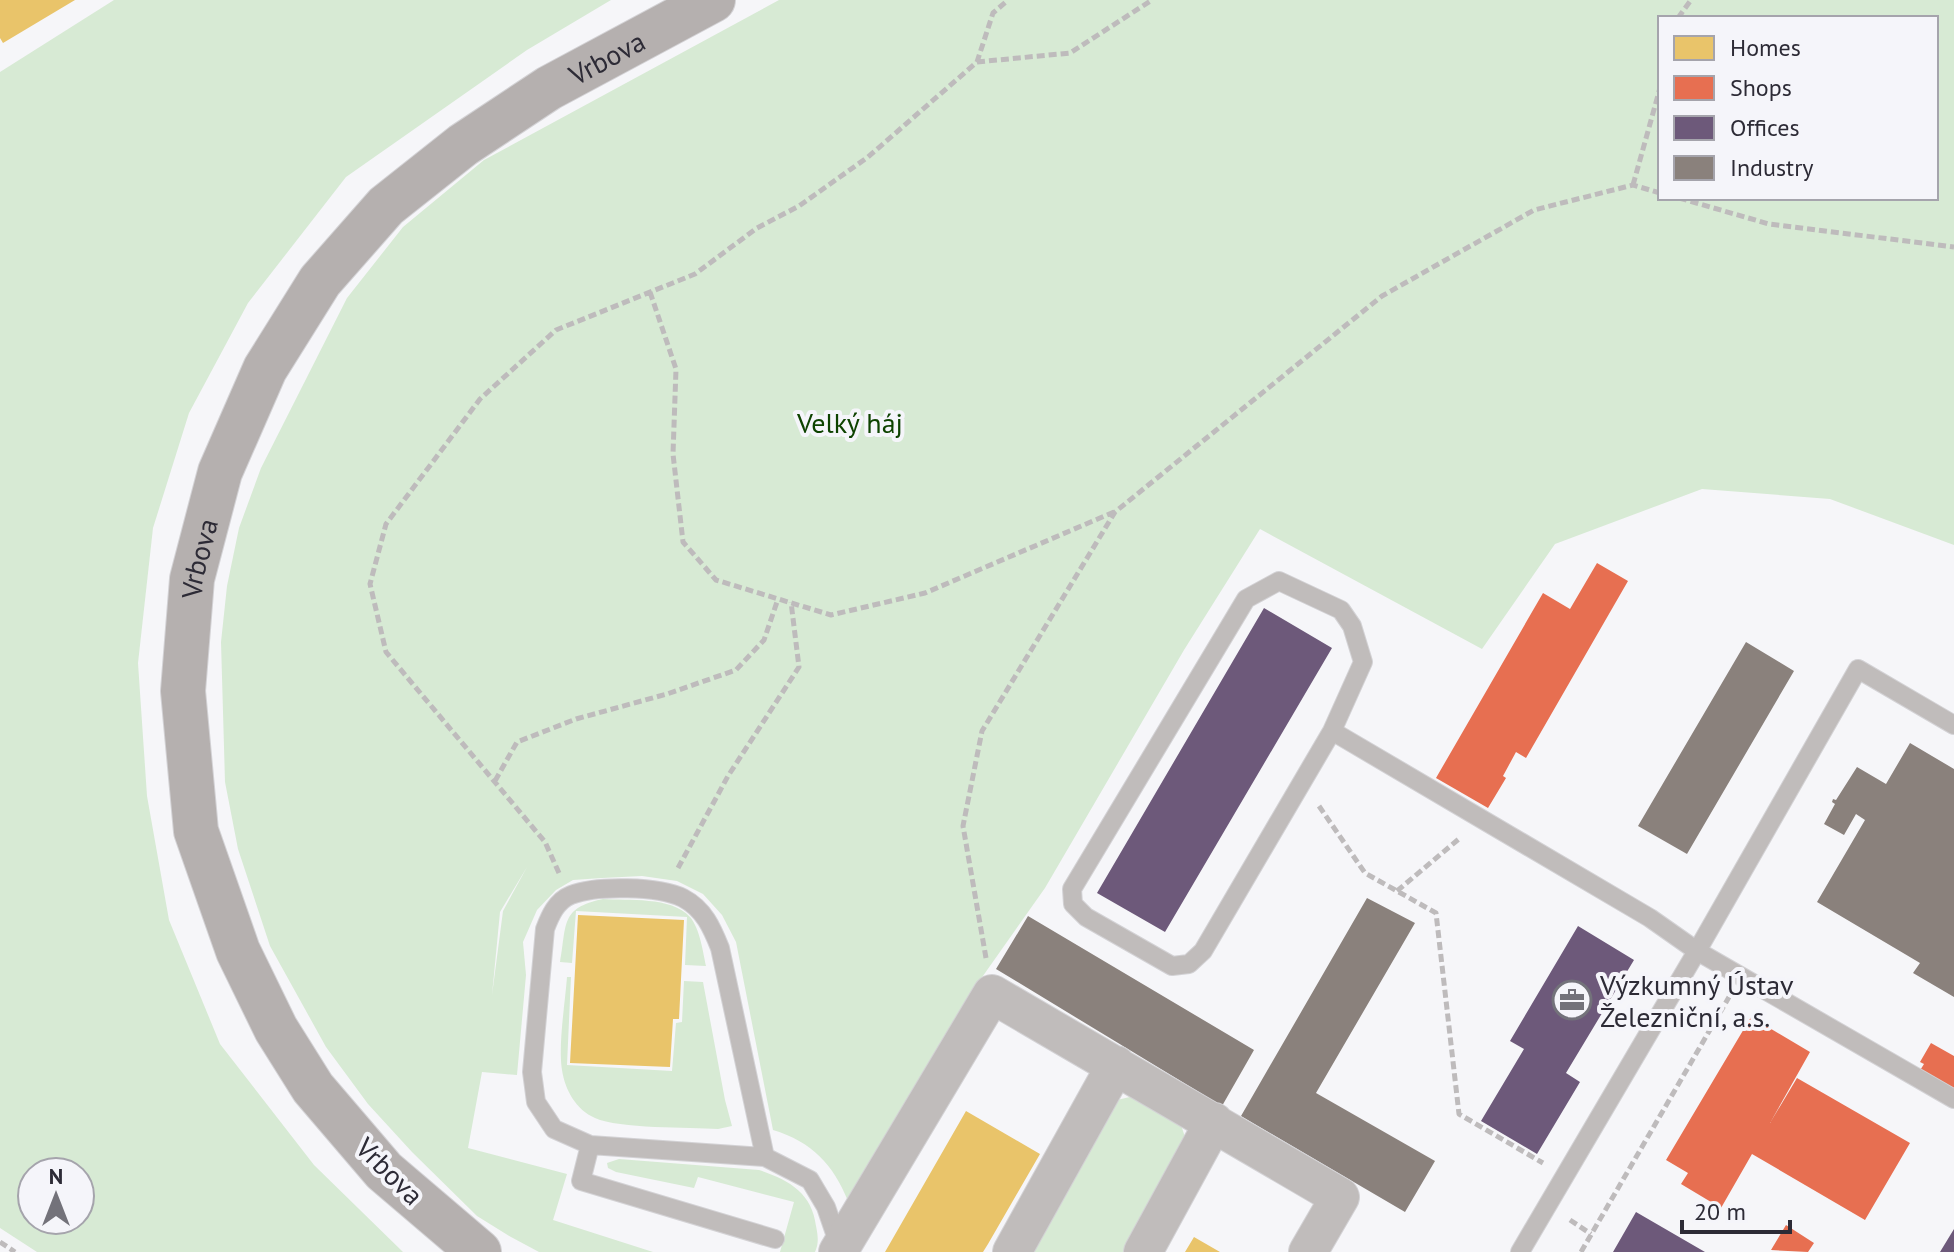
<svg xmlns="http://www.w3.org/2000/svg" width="1954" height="1252" font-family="'PT Sans',sans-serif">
<rect width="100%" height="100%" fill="#f6f6f9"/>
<!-- green -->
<path fill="#d7ead4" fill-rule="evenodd" d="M 114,0 L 611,0 L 527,50 L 346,177 L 248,303 L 189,413 L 153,528 L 138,663 L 147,796 L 169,920 L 220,1044 L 314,1165 L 403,1252 L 37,1252 L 0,1228 L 0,72 ZM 32,1172 L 80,1172 L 80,1220 L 32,1220 Z
M 779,0 L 1954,0 L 1954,545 L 1830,499 L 1702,489 L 1555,544 L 1482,649 L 1260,529 L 1184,650 L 1045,888 L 966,1000 L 848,1201 C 833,1164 812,1142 773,1130 L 736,942 L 722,915 L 703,894 L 677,881 L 642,876 L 602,878 L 573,880 L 556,890 L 537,910 L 523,942 L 526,975 L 517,1075 L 482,1072 L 468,1148 L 567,1174 L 553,1220 L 653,1252 L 539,1252 L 511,1237 L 477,1216 L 412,1152 L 368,1104 L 326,1047 L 270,946 L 238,849 L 225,782 L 221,642 L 227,586 L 239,528 L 261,468 L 347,298 L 403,227 L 484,160 ZM 1660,18 L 1936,18 L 1936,198 L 1660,198 ZM 527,867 L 503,911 L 492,995 L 500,912 Z
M 603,899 C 628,901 671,896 690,917 C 700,929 703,952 706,966 L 685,965 L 687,917 L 576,911 L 572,963 L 560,962 C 567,924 560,908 603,899 Z
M 567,977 L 571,977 L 567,1065 L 672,1071 L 676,1023 L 682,1022 L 684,981 L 703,982 L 725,1100 L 732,1126 L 718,1129 C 689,1127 619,1129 595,1118 C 576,1110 565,1090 562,1070 C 558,1045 565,1004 567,977 Z
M 1134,1096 L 1181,1125 L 1186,1140 L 1130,1252 L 1021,1252 L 1117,1100 Z
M 619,1159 L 759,1170 C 789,1180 812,1193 816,1226 C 818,1236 819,1243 815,1252 L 780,1252 L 794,1202 L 698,1177 L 694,1188 L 616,1172 L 608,1168 L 607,1163 Z"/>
<!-- homes -->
<path fill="#e9c46a" d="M 0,0 L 75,0 L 3,43 L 0,38 Z
M 578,915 L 684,920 L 679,1019 L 673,1019 L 670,1067 L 570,1063 Z
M 966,1111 L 1040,1154 L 988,1244 L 983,1252 L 885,1252 Z
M 1194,1237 L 1220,1252 L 1185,1252 Z"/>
<!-- shops -->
<path fill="#e76f51" d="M 1597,563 L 1628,581 L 1526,758 L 1516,752 L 1503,776 L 1506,778 L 1488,808 L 1436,778 L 1543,593 L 1570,609 Z
M 1751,1017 L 1810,1052 L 1770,1123 L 1797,1078 L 1910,1143 L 1865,1220 L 1752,1154 L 1721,1208 L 1681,1184 L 1688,1173 L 1666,1160 Z
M 1931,1043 L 1954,1056 L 1954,1092 L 1919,1072 L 1924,1064 L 1920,1062 Z
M 1786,1225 L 1814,1243 L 1808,1252 L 1771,1250 Z"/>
<!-- offices -->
<path fill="#6d597a" d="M 1264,608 L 1332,648 L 1165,932 L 1097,893 Z
M 1578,926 L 1634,960 L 1566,1073 L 1580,1082 L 1537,1154 L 1481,1121 L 1524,1049 L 1510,1041 Z
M 1636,1212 L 1705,1252 L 1613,1252 Z
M 1954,1229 L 1954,1252 L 1940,1252 Z"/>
<!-- industry -->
<path fill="#8a817c" d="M 1746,642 L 1794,671 L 1687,854 L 1638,826 Z
M 1910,743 L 1954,769 L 1954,997 L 1913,973 L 1920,963 L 1817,902 L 1865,820 L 1856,814 L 1844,835 L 1824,824 L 1835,804 L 1832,802 L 1833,799 L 1836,800 L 1857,767 L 1886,784 Z
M 1367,898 L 1415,923 L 1316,1093 L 1435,1161 L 1405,1212 L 1241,1116 Z
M 1028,916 L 1254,1050 L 1222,1106 L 996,969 Z"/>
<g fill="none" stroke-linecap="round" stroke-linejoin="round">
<!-- service casing -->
<g stroke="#d3d2d5" stroke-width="20">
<path id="service" d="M 1279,581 L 1341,610 L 1352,626 L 1363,662 L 1332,731 L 1203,951 L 1189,964 L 1172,966 L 1086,917 L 1073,904 L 1072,889 L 1246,599 Z
M 1332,731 L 1650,918 L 1697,951 L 1858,669 L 1954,725
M 590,1145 L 581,1181 L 775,1239
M 765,1157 L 720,948 C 712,928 704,909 683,898 C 659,886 596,885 571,895 C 556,901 550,916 545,929 L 532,1072 L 536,1102 L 554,1129 L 590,1145 L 765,1157 L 810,1180 L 826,1207 L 839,1245
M 1520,1252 L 1697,951 L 1954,1099"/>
</g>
<!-- minor casing -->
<g stroke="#d3d2d5" stroke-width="40">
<path id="minor" d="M 838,1252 L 992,994 L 1340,1197 L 1308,1252
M 1012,1252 L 1116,1065
M 1143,1252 L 1214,1122"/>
</g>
<!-- secondary casing -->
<g stroke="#d3d2d5" stroke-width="46">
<g id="secondary">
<path id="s1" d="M 479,1252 L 384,1171 L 313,1088 L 276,1029 L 238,951 L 196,831 L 183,691 L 192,579 L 220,472 L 265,369 L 320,281 L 386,206 L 463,145 L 549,88 L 713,0"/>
</g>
</g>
<!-- path -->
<path stroke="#bebbbc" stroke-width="5" stroke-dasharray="8 4" stroke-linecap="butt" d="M 1678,18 L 1691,0
M 977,62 L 1070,53 L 1152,0
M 1633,185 L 1660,88
M 1679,198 L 1769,224 L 1954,247
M 650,292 L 676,369 L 673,454 L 683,542 L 716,580 L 831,615 L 925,593 L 1114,512
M 495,781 L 517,742 L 576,719 L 667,694 L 736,670 L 764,640 L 778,599
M 1319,806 L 1365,873 L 1436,913 L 1459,1114 L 1543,1163
M 678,868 L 728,776 L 799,667 L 791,602
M 559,873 L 545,842 L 386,652 L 370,584 L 386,524 L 480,399 L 556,330 L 695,274 L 757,228 L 799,206 L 868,157 L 977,62 L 993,13 L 1008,0
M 1397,891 L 1460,838
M 986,958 L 963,826 L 982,731 L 1115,512 L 1382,296 L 1534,210 L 1633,185 L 1660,193
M 1570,1220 L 1591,1234
M 0,1242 L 15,1252
M 1581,1252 L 1729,997"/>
<!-- service -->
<use href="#service" stroke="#c0bcbb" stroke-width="18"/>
<!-- minor -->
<use href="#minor" stroke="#c0bcbb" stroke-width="38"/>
<!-- secondary -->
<use href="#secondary" stroke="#b5b0af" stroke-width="44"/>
</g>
<!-- icons -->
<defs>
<g id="office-ring" transform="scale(2)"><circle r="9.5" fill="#f5f5fa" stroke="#73727a" stroke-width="1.5"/><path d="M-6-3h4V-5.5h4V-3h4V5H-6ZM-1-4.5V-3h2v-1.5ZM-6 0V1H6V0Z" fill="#73727a"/></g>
</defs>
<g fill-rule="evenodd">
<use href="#office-ring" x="1572" y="1000"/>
</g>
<g text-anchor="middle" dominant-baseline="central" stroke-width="8" stroke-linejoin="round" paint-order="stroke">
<!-- street labels -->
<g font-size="28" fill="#2d2b36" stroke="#f5f5fa">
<text stroke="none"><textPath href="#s1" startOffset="1464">Vrbova</textPath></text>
<text stroke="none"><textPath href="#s1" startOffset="792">Vrbova</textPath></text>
<text transform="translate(390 1171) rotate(45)">Vrbova</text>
</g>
<!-- park labels -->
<g font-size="28" fill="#0e4300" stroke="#f5f5fa">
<text x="850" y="422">Velký háj</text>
</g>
<!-- poi labels -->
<g font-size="28" fill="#2d2b36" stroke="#f5f5fa" text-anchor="start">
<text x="1600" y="984">Výzkumný Ústav<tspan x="1600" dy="32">Železniční, a.s.</tspan></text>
</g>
</g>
<!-- legend -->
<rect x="1658" y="16" width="280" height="184" fill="#f5f5fa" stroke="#a5a4ac" stroke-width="2"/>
<rect x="1674" y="36" width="40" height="24" fill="#e9c46a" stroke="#a5a4ac" stroke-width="2"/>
<text x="1730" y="56" font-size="24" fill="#2d2b36">Homes</text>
<rect x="1674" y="76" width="40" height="24" fill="#e76f51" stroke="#a5a4ac" stroke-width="2"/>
<text x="1730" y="96" font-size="24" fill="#2d2b36">Shops</text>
<rect x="1674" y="116" width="40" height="24" fill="#6d597a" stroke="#a5a4ac" stroke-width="2"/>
<text x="1730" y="136" font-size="24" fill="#2d2b36">Offices</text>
<rect x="1674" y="156" width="40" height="24" fill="#8a817c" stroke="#a5a4ac" stroke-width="2"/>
<text x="1730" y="176" font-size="24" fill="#2d2b36">Industry</text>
<!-- north arrow -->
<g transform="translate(56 1196)"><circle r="38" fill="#f5f5fa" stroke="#a5a4ac" stroke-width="2"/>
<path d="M0-6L14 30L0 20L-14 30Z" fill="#73727a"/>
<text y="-12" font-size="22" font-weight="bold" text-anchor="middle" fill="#2d2b36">N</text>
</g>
<!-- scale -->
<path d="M1682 1220v12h108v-12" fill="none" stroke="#2d2b36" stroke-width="4"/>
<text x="1694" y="1220" font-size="24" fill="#2d2b36" stroke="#f5f5fa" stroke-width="6" paint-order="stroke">20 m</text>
</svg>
